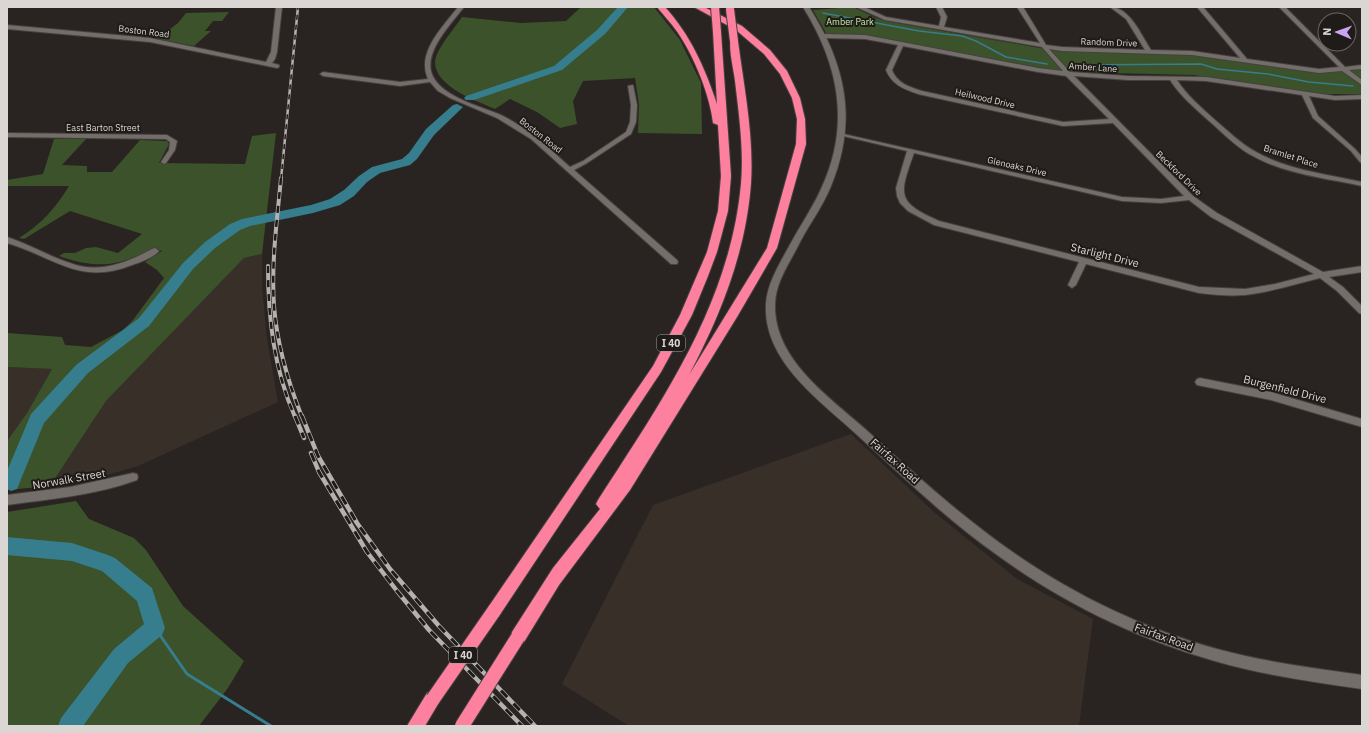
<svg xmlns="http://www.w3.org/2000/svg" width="1369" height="733" font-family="'IBM Plex Sans',sans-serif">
<rect width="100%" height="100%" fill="#292421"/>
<!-- built -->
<path fill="#392f29" d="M 262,254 L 262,287 L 267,339 L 278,402 L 138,466 L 104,476 L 50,486 L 106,401 L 244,258 Z
M 7,367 L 52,369 L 27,413 L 7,441 Z
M 851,434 L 934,512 L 1017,579 L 1093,619 L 1079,726 L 629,726 L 562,684 L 653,505 Z"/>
<!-- green -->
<path fill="#3c522a" d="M 581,7 L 654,7 L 680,40 L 701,83 L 702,134 L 638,133 L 639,104 L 635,78 L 583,81 L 573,101 L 577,124 L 560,128 L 537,112 L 510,99 L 495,109 C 476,101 422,82 438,52 C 444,40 454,29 462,17 L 521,23 L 566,21 Z
M 853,7 L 876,18 L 891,22 L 1057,51 L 1190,55 L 1314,72 L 1362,69 L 1362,94 L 1322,94 L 1193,75 L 1073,72 L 1027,66 L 859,35 L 826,33 L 813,10 Z
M 229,12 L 222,21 L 213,21 L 205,31 L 211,31 L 194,46 L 157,39 L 178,23 L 186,13 Z
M 276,133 L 262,254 L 244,258 L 106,401 L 50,486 L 7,490 L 7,441 L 27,413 L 52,369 L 7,367 L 7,333 L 62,337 L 65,345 L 91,347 L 123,330 L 133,320 L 164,278 L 157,270 L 145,262 L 162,251 L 153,248 C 120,267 95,269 59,256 L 64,253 L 75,253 L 86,248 L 96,247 L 118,253 L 142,234 L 70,211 L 24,239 L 19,238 C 41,224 55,209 69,186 L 7,186 L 7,180 L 43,174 L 54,139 L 86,139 L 62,165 L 87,166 L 87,172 L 112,172 L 140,140 L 167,141 L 169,144 L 159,163 L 245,164 L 252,136 Z
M 76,501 L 89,519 L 134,538 L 146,550 L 183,606 L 244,661 L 228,688 L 199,726 L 7,726 L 7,512 Z"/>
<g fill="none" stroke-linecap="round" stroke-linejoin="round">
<!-- stream-far1 -->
<path stroke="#367d8d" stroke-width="1.5" d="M 823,13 L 919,31 L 962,36 L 976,41 L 1006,57 L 1047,64
M 1070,65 L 1201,64 L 1217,69 L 1268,74 L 1309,82 L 1353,86"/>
<!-- stream -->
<path stroke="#367d8d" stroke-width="3" d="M 155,628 L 187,674 L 271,726"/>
<!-- river -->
<path fill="#367d8d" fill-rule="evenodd" d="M 618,7 L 628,7 L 605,34 L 562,70 L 474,100 L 466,100 L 464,98 L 466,96 L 554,66 L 597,30 Z
M 457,104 L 463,107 L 461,109 L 434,135 L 417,159 L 410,165 L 380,173 L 367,182 L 354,196 L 340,205 L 313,213 L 250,226 L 240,230 L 215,248 L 193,269 L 149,326 L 88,373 L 44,423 L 17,489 L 11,491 L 7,489 L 7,471 L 31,414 L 76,365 L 139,318 L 183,263 L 205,242 L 230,224 L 242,219 L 311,205 L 330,199 L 344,190 L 359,176 L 372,167 L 402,159 L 409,153 L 426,129 L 453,105 Z
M 7,537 L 72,543 L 108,555 L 115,558 L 152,588 L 165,628 L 162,635 L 128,663 L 83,726 L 58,726 L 61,718 L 114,649 L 144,624 L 137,601 L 102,571 L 72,561 L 7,555 Z"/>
<!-- minor casing -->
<g stroke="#45413f" stroke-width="2">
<path id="minor" d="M 276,7 L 282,7 L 277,52 L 275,59 L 272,63 L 279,65 L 279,67 L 277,68 L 150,42 L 7,29 L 7,25 L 150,38 L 266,62 L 271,52 Z
M 458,7 L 464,7 C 452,23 426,49 431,71 C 437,96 480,106 501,115 C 507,118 514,122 520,126 C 538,137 553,152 570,167 L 583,161 L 626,132 L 630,122 L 631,105 L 628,86 L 633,85 L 637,105 L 636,122 L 631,134 L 587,163 L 574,170 L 677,260 L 678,262 L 677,264 L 671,264 L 531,139 L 497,118 L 450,98 L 438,91 L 430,82 L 400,86 L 323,76 L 320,74 L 323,72 L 400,82 L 428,79 C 416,52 443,27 458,7 Z
M 856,7 L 864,7 L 886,17 L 939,26 L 941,17 L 936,7 L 942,7 L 947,17 L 944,27 L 1040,43 L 1017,7 L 1023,7 L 1046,45 L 1062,47 L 1145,50 L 1126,19 L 1110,7 C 1130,7 1141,35 1151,50 L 1192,51 L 1240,58 L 1197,7 L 1203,7 L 1247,59 L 1319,69 L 1339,67 L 1279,7 L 1285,7 L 1345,67 L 1362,65 L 1362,69 L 1349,70 L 1362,80 L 1362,85 L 1342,71 L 1319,73 L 1192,55 L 1062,51 L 1049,49 L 1070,72 L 1128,76 L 1206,77 L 1335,96 L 1362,95 L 1362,99 L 1335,100 L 1309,96 L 1318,116 L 1355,149 L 1362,157 L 1362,163 L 1360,162 L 1351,151 L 1313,118 L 1302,95 L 1206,81 L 1177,80 C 1187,96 1202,108 1215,120 C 1228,131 1241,144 1256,152 C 1288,170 1326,174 1362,182 L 1362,186 C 1325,178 1284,174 1251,155 C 1235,146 1222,132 1208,120 C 1195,108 1180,96 1170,80 L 1128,80 L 1074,76 L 1193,196 L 1217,213 L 1323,272 L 1362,266 L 1362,272 L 1329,277 L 1343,287 L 1362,306 L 1362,314 L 1359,313 L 1337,291 L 1320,278 C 1295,284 1271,292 1245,295 C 1230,296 1214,295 1199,293 L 1086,264 L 1076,285 L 1072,288 L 1068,285 L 1079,262 L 934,225 L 908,211 L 900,203 L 897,196 L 896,188 L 907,151 L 839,135 L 839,133 L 1122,197 L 1161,199 L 1184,196 L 1113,123 L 1063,126 L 918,94 C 904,89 892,85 886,70 L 898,45 L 865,39 L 825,38 L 822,36 L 825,34 L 865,35 L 1038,68 L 1063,71 L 1042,47 L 885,20 ZM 903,46 L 1038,72 L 1066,76 L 1109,119 L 1063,122 L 922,91 C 909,87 897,83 892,70 ZM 914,153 L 1122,201 L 1161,203 L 1189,200 L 1211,217 L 1314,274 L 1275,284 L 1245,289 L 1199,287 L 939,221 C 896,202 899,195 914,153 Z
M 7,133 L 167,135 L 177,141 L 175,150 L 166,163 L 164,164 L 161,162 L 169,150 L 170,142 L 166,139 L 7,137 Z
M 7,237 C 29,244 48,256 70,263 C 98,274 127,263 152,249 L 155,248 L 159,251 C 153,258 141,262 132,265 C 78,286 55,257 7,243 Z
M 1200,378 L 1271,392 L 1362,419 L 1362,427 L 1271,400 L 1197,385 L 1195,382 L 1197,379 Z
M 133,473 L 137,474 L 138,477 L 137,480 C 96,495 50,499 7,505 L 7,495 L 70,487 Z"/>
</g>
<!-- tertiary casing -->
<g stroke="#45413f" stroke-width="2">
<path id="tertiary" d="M 803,7 L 809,7 C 846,65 858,121 831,186 C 823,206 810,223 800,242 C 791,261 775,282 775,305 C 774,359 828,396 864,428 C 902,462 939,497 980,528 C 1050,583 1131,625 1217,649 C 1265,662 1313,668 1362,675 L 1362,689 C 1313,682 1263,675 1215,661 C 1138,639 1065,604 1000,557 C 947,520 901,475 854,432 C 817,398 763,360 766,304 C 767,282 782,260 792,241 C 802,223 813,207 821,189 C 851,125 839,65 803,7 Z"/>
</g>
<!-- motorway casing -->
<g stroke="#45413f" stroke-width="2">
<path id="motorway" d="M 657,7 L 665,7 C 691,36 705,68 717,104 L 713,32 L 717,30 L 721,32 L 731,176 L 728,211 L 717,252 L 708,276 L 692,315 L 661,372 L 499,616 L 494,618 L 489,616 L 486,611 L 489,606 L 653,366 L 680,315 L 707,252 L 718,211 L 721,176 L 718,125 L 713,123 C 710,96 695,59 680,36 C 674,26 665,17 657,7 Z
M 694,7 L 704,7 L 742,26 L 770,50 L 787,71 L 800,98 L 805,119 L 806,144 L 777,248 L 737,317 L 630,490 L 559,585 L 524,642 L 518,645 L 512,642 L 510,637 L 512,632 L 553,568 L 600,509 L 596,504 L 598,500 C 662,401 730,304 741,184 C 744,150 739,115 735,81 C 734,71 728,48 731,39 L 738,41 C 744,87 754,136 751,183 C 746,252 721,314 689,375 L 767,248 L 796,144 L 797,119 L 792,98 L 780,74 L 764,54 L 736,30 Z
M 433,691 L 439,693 L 441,699 L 425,726 L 407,726 L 427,693 Z"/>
</g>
<!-- minor -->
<use href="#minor" fill="#746e6b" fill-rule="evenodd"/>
<!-- tertiary -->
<use href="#tertiary" fill="#746e6b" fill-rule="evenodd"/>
<!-- motorway -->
<use href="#motorway" fill="#fd809e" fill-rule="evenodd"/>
<!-- rail-far2 casing -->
<g stroke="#b4b1af" stroke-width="2.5">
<path id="rail-far2" d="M 281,179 L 298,7"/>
</g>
<!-- rail-far1 casing -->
<g stroke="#b4b1af" stroke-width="4">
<path id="rail-far1" d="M 281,178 C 277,221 271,263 274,306 C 277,344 288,382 302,417
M 268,266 C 268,319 274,369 295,417"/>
</g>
<!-- rail casing -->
<g stroke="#b4b1af" stroke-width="4.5">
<path id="rail" d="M 295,416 L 304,438
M 302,416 L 318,456 L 357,523 L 390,569 L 439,626 L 535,726
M 311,453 L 319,472 L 367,552 L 397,591 L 429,630 L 522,726"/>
</g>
<!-- rail-far2 -->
<use href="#rail-far2" stroke="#1f1b18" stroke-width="1.5" stroke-dasharray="5" stroke-linecap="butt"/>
<!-- rail-far1 -->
<use href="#rail-far1" stroke="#1f1b18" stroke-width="2.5" stroke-dasharray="7" stroke-linecap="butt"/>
<!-- rail -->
<use href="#rail" stroke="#1f1b18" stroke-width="3" stroke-dasharray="9" stroke-linecap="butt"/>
<!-- motorway-bridge-far1 casing -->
<g stroke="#45413f" stroke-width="10" stroke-linecap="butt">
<path id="motorway-bridge-far1" d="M 715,7 L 717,32
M 730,9 L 734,41"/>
</g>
<!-- motorway-bridge casing -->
<g stroke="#45413f" stroke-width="16" stroke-linecap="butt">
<path id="motorway-bridge" d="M 433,699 L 494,611
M 462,726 L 518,637"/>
</g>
<!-- motorway-bridge-far1 -->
<use href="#motorway-bridge-far1" stroke="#fd809e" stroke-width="8"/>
<!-- motorway-bridge -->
<use href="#motorway-bridge" stroke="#fd809e" stroke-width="14"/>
</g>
<g text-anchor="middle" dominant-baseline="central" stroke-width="4" stroke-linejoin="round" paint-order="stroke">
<!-- far-park labels -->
<g font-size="9" fill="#c7f1a9" stroke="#1f1b18">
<text x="850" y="21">Amber Park</text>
</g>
<!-- far-street labels -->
<g font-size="9" fill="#d9d6d4" stroke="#1f1b18">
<text transform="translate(144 31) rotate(7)">Boston Road</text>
<text transform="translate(1109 42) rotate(2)">Random Drive</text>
<text transform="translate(1093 67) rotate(4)">Amber Lane</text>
<text transform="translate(985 98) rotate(13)">Heilwood Drive</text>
<text x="103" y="127">East Barton Street</text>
<text transform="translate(541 135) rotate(38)">Boston Road</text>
<text transform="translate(1291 156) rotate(18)">Bramlet Place</text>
<text transform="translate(1017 166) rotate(13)">Glenoaks Drive</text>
<text transform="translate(1179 173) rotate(44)">Beckford Drive</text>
</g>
<!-- shield labels -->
<g fill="#1f1b18" stroke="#a19e9c" stroke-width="1">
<rect x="657" y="335" width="28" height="16" rx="3"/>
<rect x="449" y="647" width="28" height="16" rx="3"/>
</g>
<g font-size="10" font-weight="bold" fill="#d9d6d4">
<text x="671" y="343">I 40</text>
<text x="463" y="655">I 40</text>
</g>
<!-- street labels -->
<g font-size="11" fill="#d9d6d4" stroke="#1f1b18">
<text transform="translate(1105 255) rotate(14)">Starlight Drive</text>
<text transform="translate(1285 389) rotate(14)">Burgenfield Drive</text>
<text transform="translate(895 461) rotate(42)">Fairfax Road</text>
<text transform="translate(69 479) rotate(-10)">Norwalk Street</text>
<text transform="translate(1164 637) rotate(20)">Fairfax Road</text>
</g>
</g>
<!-- border -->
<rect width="1369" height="733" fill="none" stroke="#d9d6d4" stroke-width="16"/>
<!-- north arrow -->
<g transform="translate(1337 32) rotate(272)"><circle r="19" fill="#1f1b18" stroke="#696663"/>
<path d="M0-3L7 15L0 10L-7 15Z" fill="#c7a6ef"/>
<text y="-6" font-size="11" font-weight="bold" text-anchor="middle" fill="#d9d6d4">N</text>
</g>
</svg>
